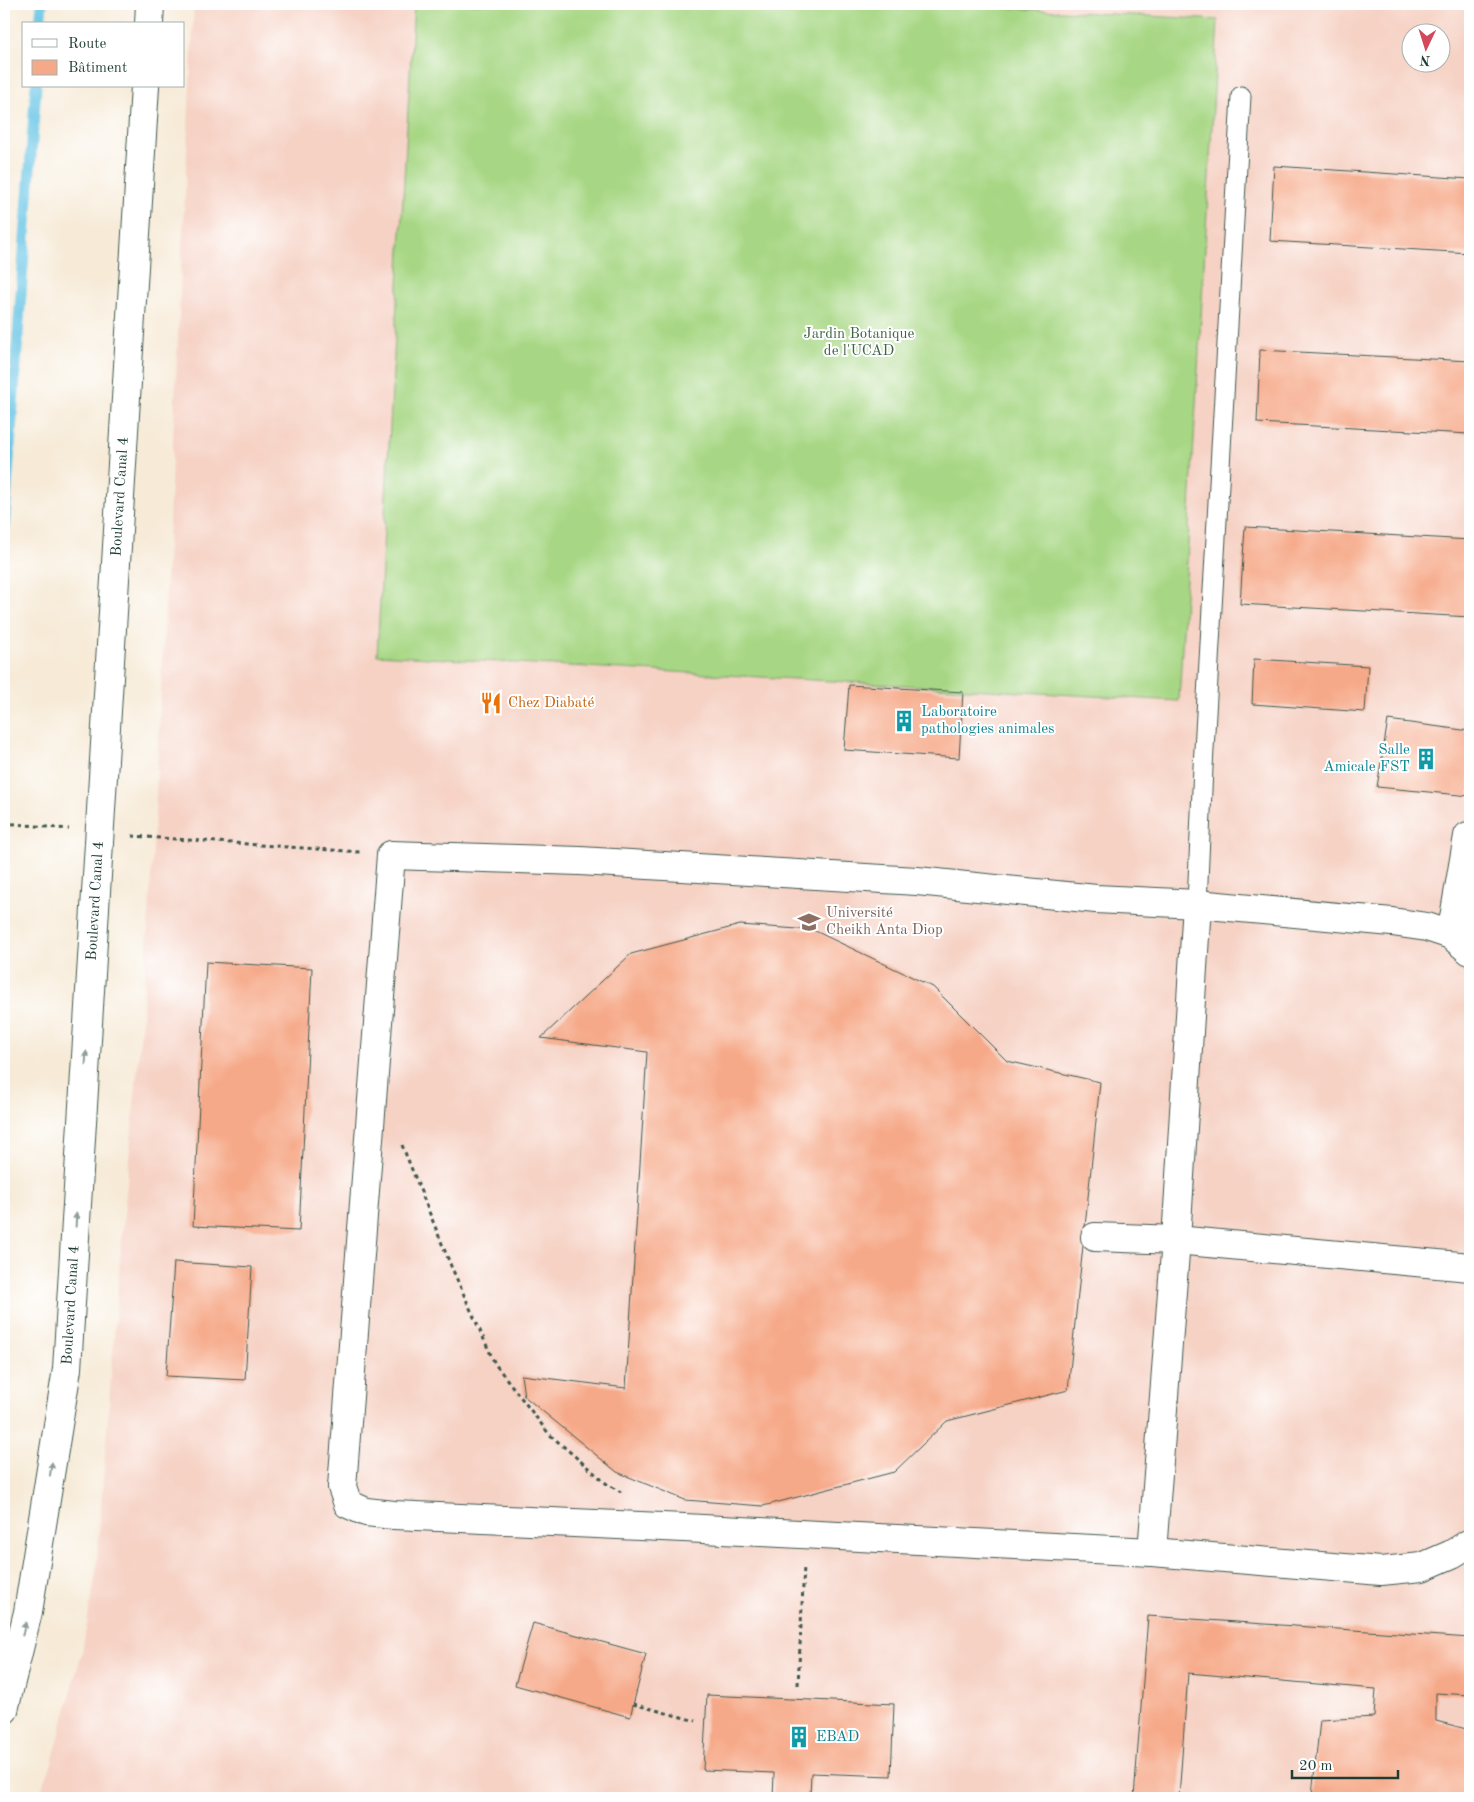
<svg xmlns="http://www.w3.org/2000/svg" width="1474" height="1802" viewBox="0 0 1474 1802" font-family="'Old Standard TT',serif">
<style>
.built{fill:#f6d2c4;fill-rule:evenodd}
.garden{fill:#a7d784;stroke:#638a5c}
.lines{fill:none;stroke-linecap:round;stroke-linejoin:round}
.stream{stroke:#67c5e5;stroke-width:11}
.building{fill:#f6a988}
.service-casing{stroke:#3f574d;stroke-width:21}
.pedestrian-casing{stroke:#3f574d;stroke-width:30}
.minor-casing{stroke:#3f574d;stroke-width:30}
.secondary-casing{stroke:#3f574d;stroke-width:30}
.path{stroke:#3f574d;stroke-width:3;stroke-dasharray:4 4;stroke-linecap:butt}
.service{stroke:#fff;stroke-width:19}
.pedestrian{stroke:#fff;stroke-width:28}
.minor{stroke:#fff;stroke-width:28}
.secondary{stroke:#fff;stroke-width:28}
.oneway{fill:#8f9e9a}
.labels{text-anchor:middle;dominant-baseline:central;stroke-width:4;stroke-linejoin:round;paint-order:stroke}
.park-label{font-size:15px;fill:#416448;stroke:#fff}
.street-label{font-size:15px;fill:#1f3d34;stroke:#fff}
.food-label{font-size:15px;fill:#c56008;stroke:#fff;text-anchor:start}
.culture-label{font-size:15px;fill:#0d838f;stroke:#fff;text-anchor:start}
.education-label{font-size:15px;fill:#785e54;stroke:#fff;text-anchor:start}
</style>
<rect width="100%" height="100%" fill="#fff"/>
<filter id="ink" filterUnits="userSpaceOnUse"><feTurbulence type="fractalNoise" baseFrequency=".02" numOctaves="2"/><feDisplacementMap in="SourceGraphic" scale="10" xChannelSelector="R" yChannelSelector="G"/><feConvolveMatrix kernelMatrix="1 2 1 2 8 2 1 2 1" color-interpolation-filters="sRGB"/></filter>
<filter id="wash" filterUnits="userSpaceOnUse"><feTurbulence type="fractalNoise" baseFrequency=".0096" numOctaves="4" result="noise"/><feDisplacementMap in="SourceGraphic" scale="20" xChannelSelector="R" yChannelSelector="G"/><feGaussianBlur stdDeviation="1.12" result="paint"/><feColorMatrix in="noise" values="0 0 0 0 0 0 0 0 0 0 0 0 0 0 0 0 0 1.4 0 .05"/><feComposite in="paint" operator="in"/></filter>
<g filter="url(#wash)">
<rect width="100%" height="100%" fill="#f7ebd8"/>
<!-- built -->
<path class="built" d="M194,4H1470V1798H38L51,1766L82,1652L96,1572L121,1247L143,1007L155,813ZM1412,32H1442V62H1412Z"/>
<!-- garden -->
<polygon class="garden" points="414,4 938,4 1218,20 1179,701 377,655"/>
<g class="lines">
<!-- stream -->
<g class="stream">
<polyline points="40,24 42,4"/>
<polyline points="4,529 36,86"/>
</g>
</g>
<g id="blocks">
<!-- building -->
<g class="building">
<polygon points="1274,166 1470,179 1470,253 1270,241"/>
<polygon points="1260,350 1470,361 1470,434 1257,423"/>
<polygon points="1245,527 1470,540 1470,617 1240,604"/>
<polygon points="1254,659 1368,666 1365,712 1252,704"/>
<polygon points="849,685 963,692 959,758 844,750"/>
<polygon points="1388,720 1470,731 1470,796 1377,787"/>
<polygon points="740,925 813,930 933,987 1007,1061 1100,1082 1068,1390 947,1421 894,1472 763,1506 685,1500 617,1472 524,1396 521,1375 626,1388 647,1052 541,1038 631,954"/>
<polygon points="206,962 312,968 299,1231 193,1226"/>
<polygon points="174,1262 252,1267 245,1380 166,1376"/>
<polygon points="1148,1616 1470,1638 1470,1695 1436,1693 1436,1721 1470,1730 1470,1798 1322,1798 1312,1795 1320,1720 1374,1717 1376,1689 1188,1673 1179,1798 1134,1798"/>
<polygon points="533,1623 646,1654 630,1717 515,1685"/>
<polygon points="707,1695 894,1704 891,1776 811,1773 810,1798 773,1798 774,1773 703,1770"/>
</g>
</g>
</g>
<g filter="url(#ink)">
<use href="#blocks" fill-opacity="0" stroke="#3f574d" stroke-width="1"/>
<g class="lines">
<!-- service casing -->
<g class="service-casing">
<polyline id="service" points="1197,904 1203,767 1241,96"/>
</g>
<!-- pedestrian casing -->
<g class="pedestrian-casing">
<g id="pedestrian">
<polyline points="1451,935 1468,836"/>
<polyline points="1095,1237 1176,1240 1470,1267"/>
</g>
</g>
<!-- minor casing -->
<g class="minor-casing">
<g id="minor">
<polyline points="1470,951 1451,935 1427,927 1392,922 1197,904 1096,899 917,881 580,861 391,855 342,1487 348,1504 366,1512 394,1515 684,1528 1152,1552 1381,1571 1422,1567 1452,1554 1470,1543"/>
<polyline points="1152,1552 1176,1240 1197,904"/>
</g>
</g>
<!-- secondary casing -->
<g class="secondary-casing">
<g id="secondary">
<polyline points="149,24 150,4"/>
<path id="s1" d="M4,1710L28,1612L67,1369L145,86"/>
</g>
</g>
<!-- path -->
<g class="path">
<polyline points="4,823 69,829"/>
<polyline points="132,836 360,852"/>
<polyline points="402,1145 451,1266 495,1364 549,1434 607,1484 621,1492"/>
<polyline points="798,1685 804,1566"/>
<polyline points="633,1704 696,1721"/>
</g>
<!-- service -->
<use href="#service" class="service"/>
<!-- pedestrian -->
<use href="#pedestrian" class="pedestrian"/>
<!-- minor -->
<use href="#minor" class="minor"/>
<!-- secondary -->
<use href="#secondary" class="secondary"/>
</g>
<!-- one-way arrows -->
<defs><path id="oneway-solid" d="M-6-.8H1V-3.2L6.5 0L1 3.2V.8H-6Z" transform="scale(1.25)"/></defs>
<g class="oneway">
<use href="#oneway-solid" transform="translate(86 1058) rotate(-87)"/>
<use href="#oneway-solid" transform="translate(76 1220) rotate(-87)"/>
<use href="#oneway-solid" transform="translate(51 1469) rotate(-81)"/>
<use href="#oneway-solid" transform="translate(24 1629) rotate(-76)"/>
</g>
</g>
<!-- icons -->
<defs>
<g id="restaurant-bare" transform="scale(1.725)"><path d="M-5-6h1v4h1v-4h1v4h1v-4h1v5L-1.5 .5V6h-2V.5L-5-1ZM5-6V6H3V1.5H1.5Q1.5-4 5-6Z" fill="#e8710a" stroke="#fff" stroke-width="2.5" paint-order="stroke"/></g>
<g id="building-bare" transform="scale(1.725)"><path d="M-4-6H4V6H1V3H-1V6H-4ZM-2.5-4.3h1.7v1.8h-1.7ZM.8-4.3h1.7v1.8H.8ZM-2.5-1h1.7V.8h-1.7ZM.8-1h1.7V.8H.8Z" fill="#0f9aa8" stroke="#fff" stroke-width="2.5" paint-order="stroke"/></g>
<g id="university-bare" transform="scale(1.725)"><path d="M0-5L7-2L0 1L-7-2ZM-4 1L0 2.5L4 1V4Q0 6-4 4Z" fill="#8d6e63" stroke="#fff" stroke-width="2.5" paint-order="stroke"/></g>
</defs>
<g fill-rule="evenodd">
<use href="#restaurant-bare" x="491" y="703"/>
<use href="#building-bare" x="904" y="721"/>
<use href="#building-bare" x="1426" y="759"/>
<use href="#university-bare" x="809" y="922"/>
<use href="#building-bare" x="799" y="1737"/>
</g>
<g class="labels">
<!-- park labels -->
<g class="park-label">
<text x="859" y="334">Jardin Botanique<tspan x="859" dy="17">de l'UCAD</tspan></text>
</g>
<!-- street labels -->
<g class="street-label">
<text stroke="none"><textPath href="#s1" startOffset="1221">Boulevard Canal 4</textPath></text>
<text stroke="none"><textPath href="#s1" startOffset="816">Boulevard Canal 4</textPath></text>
<text stroke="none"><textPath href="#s1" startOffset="411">Boulevard Canal 4</textPath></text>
</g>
<!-- food labels -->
<g class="food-label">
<text x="508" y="703">Chez Diabaté</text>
</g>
<!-- culture labels -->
<g class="culture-label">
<text x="921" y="712">Laboratoire<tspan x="921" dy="17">pathologies animales</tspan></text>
<text x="1410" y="750" text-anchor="end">Salle<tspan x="1410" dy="17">Amicale FST</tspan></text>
<text x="816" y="1737">EBAD</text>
</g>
<!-- education labels -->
<g class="education-label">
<text x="826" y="913">Université<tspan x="826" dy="17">Cheikh Anta Diop</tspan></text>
</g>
</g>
<!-- margin -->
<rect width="1474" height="1802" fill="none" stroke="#fff" stroke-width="20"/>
<!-- legend -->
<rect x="22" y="22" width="162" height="65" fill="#ffffff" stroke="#a5b1ae"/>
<rect x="32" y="39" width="25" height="8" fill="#ffffff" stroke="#a5b1ae"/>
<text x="68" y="48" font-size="15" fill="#1f3d34">Route</text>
<rect x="32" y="60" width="25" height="15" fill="#f6a988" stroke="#a5b1ae"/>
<text x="68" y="72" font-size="15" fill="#1f3d34">Bâtiment</text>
<!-- north arrow -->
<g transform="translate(1426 48) rotate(184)"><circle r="24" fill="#ffffff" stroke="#a5b1ae"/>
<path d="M0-4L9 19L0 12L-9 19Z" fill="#d1495b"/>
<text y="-8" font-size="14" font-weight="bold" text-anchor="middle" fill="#1f3d34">N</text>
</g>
<!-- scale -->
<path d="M1292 1770v8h106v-8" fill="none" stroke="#1f3d34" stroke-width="2.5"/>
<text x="1299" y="1770" font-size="15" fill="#1f3d34" stroke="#ffffff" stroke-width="4" paint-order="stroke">20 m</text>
</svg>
